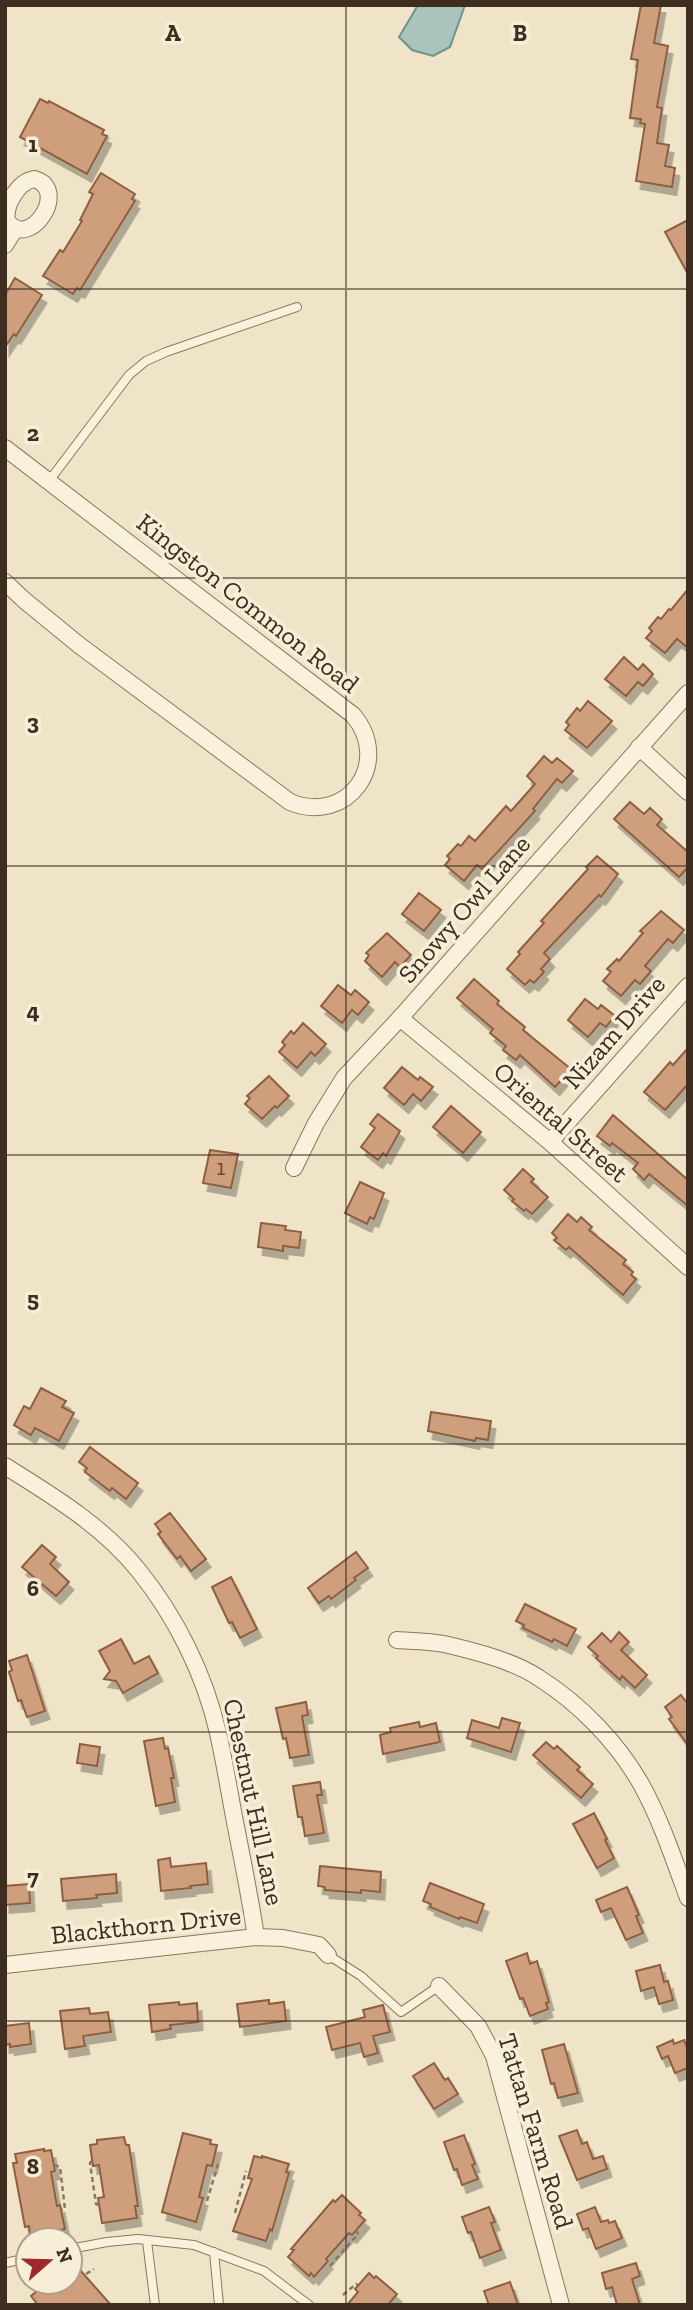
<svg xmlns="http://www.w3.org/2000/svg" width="693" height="2310" viewBox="0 0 693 2310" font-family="'Zilla Slab',serif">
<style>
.water{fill:#a9c4bc;stroke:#6f938a;stroke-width:2}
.building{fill:#cf9f7d;stroke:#8d5f41;stroke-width:2;filter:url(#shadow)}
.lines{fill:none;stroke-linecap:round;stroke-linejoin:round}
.lane-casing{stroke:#8d765c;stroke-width:10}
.street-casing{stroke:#8d765c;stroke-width:18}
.path{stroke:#8d765c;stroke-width:2.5;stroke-dasharray:5 3.5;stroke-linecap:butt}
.lane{stroke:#faf1dc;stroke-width:8}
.street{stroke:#faf1dc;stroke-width:16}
.grid{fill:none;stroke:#3d2e20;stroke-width:2;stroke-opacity:0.55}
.labels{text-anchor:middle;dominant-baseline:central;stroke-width:7;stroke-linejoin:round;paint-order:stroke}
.number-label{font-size:23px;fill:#624a37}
.street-label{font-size:26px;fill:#3d2e20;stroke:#f7eed8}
.grid-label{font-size:23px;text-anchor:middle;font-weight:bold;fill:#3d2e20;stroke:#f7eed8;stroke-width:7;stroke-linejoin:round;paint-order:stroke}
</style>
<defs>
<filter id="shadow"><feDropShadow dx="4.5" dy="8" stdDeviation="0" flood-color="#0004"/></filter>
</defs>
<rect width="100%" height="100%" fill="#f0e4c8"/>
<!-- water -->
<polygon class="water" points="418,5 465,5 450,47 433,56 412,50 399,37"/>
<!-- building -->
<g class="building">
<polygon points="641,5 661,5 654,43 668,46 657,107 662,108 657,143 669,145 665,166 675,168 672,187 636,181 645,124 640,123 641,119 630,118 638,60 631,59"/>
<polygon points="40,99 48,103 49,101 104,130 102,134 107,136 87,174 20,137"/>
<polygon points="101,173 135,194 132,199 135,201 80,290 77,288 73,294 43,276 60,250 63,252 82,221 80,220 93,194 89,192"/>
<polygon points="688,220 688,274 665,232"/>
<polygon points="15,278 42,295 16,336 14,334 5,347 5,295"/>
<polygon points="688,589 688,648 677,639 665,653 646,638 652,631 649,628 658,617 661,619 669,609 671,610"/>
<polygon points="624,657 638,670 643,664 653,674 643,686 638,682 626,696 605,679"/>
<polygon points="588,701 612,721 587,748 565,730 569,725 566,722 577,708 580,711"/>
<polygon points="544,756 552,763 557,758 573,771 562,783 557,779 533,809 535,811 482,869 477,865 464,881 445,865 450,859 447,856 458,844 461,846 469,836 475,841 506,806 511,811 535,784 527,776"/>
<polygon points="630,802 644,814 650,808 662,819 657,825 688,852 688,867 679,877 614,819"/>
<polygon points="597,856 618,874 601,897 599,895 544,953 550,959 541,969 544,972 534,983 530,980 525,985 507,969 520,954 518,952 544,923 541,921 588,869 586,867"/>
<polygon points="419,893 441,910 424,931 402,914"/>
<polygon points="661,911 684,930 673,943 668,939 645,966 651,971 640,984 635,980 621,996 603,981 611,972 607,969 617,959 619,961 643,933 640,931"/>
<polygon points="387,933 411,955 400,967 395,962 382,977 365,961 369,955 366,953"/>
<polygon points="474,979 499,1001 497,1004 525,1027 523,1030 571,1069 555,1087 520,1055 516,1060 503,1050 506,1046 490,1033 493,1029 457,998"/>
<polygon points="338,985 351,995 355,990 369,1002 358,1015 352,1010 342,1023 321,1006"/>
<polygon points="585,999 598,1009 601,1005 615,1016 606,1027 600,1023 588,1037 568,1020"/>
<polygon points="303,1023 326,1044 315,1056 311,1052 297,1068 279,1052 285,1045 282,1042 291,1031 294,1034"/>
<polygon points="688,1048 688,1084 665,1110 644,1092 670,1062 673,1065"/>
<polygon points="402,1067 418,1080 420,1077 433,1087 421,1101 413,1094 404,1105 384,1088"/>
<polygon points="269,1076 289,1096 277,1108 275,1106 262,1119 245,1104 250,1098 247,1096"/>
<polygon points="451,1106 481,1132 463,1153 433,1127"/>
<polygon points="378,1114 400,1131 386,1156 383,1153 378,1160 361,1147 375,1128 370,1124"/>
<polygon points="613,1115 688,1180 688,1206 649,1174 644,1180 633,1169 638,1163 612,1143 610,1146 597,1136"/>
<polygon points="210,1150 238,1154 231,1188 203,1183"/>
<polygon points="523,1169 534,1179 531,1182 548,1197 532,1214 526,1209 524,1211 512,1201 514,1199 504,1190"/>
<polygon points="360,1182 384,1193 374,1219 370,1217 367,1224 345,1213"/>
<polygon points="568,1214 577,1222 581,1217 592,1227 589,1230 626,1260 623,1264 633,1272 631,1275 636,1279 623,1295 569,1247 566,1250 554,1240 557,1238 552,1233"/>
<polygon points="261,1223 286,1226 285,1230 301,1232 299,1248 283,1246 283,1251 258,1247"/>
<polygon points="41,1388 66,1401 62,1407 74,1413 59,1441 35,1428 31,1435 14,1425 24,1406 30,1409"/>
<polygon points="431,1412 491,1421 488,1440 476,1438 475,1441 428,1431"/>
<polygon points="90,1447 138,1483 126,1499 112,1488 110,1491 85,1472 87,1468 79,1462"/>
<polygon points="170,1513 206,1559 191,1571 180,1556 177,1559 158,1534 161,1532 155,1524"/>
<polygon points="42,1545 56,1557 50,1564 69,1582 56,1596 22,1567"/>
<polygon points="356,1552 368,1568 354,1578 356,1580 331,1599 329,1596 319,1603 308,1588"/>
<polygon points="231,1577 257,1629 240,1638 232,1622 229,1623 212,1587"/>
<polygon points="525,1604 576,1629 567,1646 554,1639 552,1642 523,1628 524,1625 516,1621"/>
<polygon points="619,1632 629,1642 621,1650 647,1675 635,1688 622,1676 620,1680 596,1658 598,1656 588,1647 602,1633 611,1642"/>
<polygon points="121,1639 134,1664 149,1656 158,1673 123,1693 116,1681 104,1679 110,1671 99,1651"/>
<polygon points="27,1655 45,1711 27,1717 21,1700 18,1701 9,1672 12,1670 9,1661"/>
<polygon points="681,1695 688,1704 688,1745 669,1719 672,1717 665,1707"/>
<polygon points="306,1702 308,1715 302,1716 309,1755 290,1758 286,1738 283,1739 276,1708"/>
<polygon points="502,1718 520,1723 511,1752 467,1738 472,1720 499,1728"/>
<polygon points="419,1722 420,1727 436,1723 440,1742 383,1754 380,1735 391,1732 390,1728"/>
<polygon points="163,1738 165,1749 168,1748 174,1778 171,1778 175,1802 156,1806 144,1741"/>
<polygon points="546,1742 554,1749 557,1746 580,1767 577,1770 593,1784 581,1798 533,1755"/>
<polygon points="80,1744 100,1747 97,1766 77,1763"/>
<polygon points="320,1782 322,1795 317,1795 324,1833 305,1836 302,1817 298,1817 293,1786"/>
<polygon points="594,1813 607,1839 605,1840 614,1858 597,1868 573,1824"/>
<polygon points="170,1858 171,1867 206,1863 208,1884 190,1886 191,1888 161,1891 158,1860"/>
<polygon points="320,1866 381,1872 380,1892 361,1890 361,1893 325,1890 325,1887 318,1886"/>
<polygon points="116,1874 117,1893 96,1895 97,1898 63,1901 61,1879"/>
<polygon points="430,1883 484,1904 477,1923 460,1917 459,1919 430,1907 431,1904 423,1901"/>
<polygon points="29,1884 30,1903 5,1905 5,1886"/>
<polygon points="627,1887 639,1915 636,1916 643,1933 626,1940 611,1908 601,1912 596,1900"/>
<polygon points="527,1953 530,1964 537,1961 549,2002 546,2003 548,2009 530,2016 523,1998 520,1999 506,1961"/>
<polygon points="660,1965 664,1982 668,1981 673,2000 659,2004 654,1987 641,1991 636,1971"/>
<polygon points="269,2000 269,2004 284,2002 286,2021 240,2027 237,2004"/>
<polygon points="179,2002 179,2005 197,2003 198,2022 170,2025 171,2029 152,2032 149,2005"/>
<polygon points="383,2005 390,2032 373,2036 378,2053 364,2057 360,2043 332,2050 326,2027 365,2017 363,2010"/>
<polygon points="89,2008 90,2014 108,2012 111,2032 83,2036 85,2046 65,2049 60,2011"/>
<polygon points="29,2023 31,2044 10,2047 10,2044 5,2045 5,2026"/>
<polygon points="673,2040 674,2044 684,2040 688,2050 688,2068 675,2073 668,2056 662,2059 657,2047"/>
<polygon points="564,2044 578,2093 558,2098 554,2083 551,2084 542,2050"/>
<polygon points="434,2063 445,2080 448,2078 458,2094 434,2109 413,2076"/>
<polygon points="577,2130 582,2144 587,2142 593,2159 603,2156 607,2169 577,2180 559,2136"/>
<polygon points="183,2133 211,2140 210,2144 217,2145 212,2166 207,2165 199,2197 203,2198 196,2222 162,2212"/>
<polygon points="464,2135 475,2164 472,2165 478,2179 462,2185 457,2169 454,2170 444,2142"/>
<polygon points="124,2137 126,2145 129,2145 138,2206 135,2206 137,2218 102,2223 98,2198 104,2197 99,2165 93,2166 90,2145 97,2144 97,2140"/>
<polygon points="44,2149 44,2151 51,2150 55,2171 51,2172 57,2206 60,2205 65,2229 30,2235 29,2226 25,2227 13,2163 17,2163 15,2154"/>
<polygon points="254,2156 262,2158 262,2156 289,2164 286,2172 289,2173 272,2231 270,2229 266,2241 233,2231 252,2179 248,2178"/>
<polygon points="342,2195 361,2213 359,2215 365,2220 352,2235 349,2233 326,2259 328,2261 314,2277 311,2273 309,2276 288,2257 294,2250 291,2249 333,2200 335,2202"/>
<polygon points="489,2207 495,2222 491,2223 501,2250 480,2258 471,2232 468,2233 462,2217"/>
<polygon points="595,2207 601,2222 608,2220 609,2223 615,2221 622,2238 596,2249 588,2228 583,2230 577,2214"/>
<polygon points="636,2263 640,2276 632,2279 640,2305 617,2305 612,2287 606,2289 602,2273"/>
<polygon points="80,2270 111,2305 38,2305 31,2296 48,2282 70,2282 70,2278"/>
<polygon points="369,2273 374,2278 376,2276 397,2294 388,2305 347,2305 358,2292 355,2289"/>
<polygon points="510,2282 518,2305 489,2305 484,2291"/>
</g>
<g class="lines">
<!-- lane casing -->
<g class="lane-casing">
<g id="lane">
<polyline points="49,481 129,375 146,361 166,352 297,307"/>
<polyline points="328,1955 361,1976 401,2012 439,1986"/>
<polyline points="147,2241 155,2305"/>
<polyline points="70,2249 107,2242 138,2239 194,2245 264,2271 309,2305"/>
<polyline points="214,2252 219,2305"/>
<polyline points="5,2263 28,2258"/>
</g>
</g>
<!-- street casing -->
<g class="street-casing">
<g id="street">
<path d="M34,179C71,189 29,252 7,221C4,205 18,182 34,179Z"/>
<polyline points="5,245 15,229"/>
<path d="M5,448L353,715C393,762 348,826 290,802L79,645L24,600L5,582"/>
<polyline points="639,747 688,792"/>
<polyline points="400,1018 550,1142 688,1267"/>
<polyline points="550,1142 688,986"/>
<polyline points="294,1168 316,1123 344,1078 400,1018 688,693"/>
<path d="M5,1466C53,1496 103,1526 139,1571C176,1617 205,1675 218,1733C224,1760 229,1789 234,1817C242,1857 250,1897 256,1937"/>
<path d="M397,1640C412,1641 429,1641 444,1644C474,1651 514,1661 539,1678C580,1704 617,1742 641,1784C661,1820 674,1860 688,1898"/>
<polyline points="5,1965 256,1937 283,1938 319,1945 328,1955"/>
<polyline points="439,1986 478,2026 494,2056 561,2305"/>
</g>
</g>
<!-- path -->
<g class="path">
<polyline points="92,2161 90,2163 96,2204 99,2205"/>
<polyline points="54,2165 60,2167 65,2209 61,2210"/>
<polyline points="207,2201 218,2164"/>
<polyline points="235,2213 246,2171"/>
<polyline points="330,2266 358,2234 356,2230"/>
<polyline points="86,2274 94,2269"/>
<polyline points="343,2295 356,2284 358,2285"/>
</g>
<!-- lane -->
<use href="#lane" class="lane"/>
<!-- street -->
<use href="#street" class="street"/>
</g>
<!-- grid -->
<path class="grid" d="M346,5V2305M5,289H688M5,578H688M5,866H688M5,1155H688M5,1444H688M5,1732H688M5,2021H688"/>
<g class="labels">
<!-- number labels -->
<g class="number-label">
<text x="221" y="1167">1</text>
</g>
<!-- street labels -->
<g class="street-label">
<text transform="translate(248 603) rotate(38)">Kingston Common Road</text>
<text transform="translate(464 909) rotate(-49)">Snowy Owl Lane</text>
<text transform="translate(614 1032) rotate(-49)">Nizam Drive</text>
<text transform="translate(561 1122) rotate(41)">Oriental Street</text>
<text transform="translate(254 1802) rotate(78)">Chestnut Hill Lane</text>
<text transform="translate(146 1925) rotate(-6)">Blackthorn Drive</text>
<text transform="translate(536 2131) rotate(73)">Tattan Farm Road</text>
</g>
</g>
<g class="grid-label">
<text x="173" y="41">A</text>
<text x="520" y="41">B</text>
<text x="33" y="152">1</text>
<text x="33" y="441">2</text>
<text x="33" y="730">3</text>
<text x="33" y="1019">4</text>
<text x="33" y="1307">5</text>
<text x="33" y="1596">6</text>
<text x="33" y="1885">7</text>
<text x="33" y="2174">8</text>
</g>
<!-- border -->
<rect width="693" height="2310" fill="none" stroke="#3d2e20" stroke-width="14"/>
<!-- north arrow -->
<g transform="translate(49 2261) rotate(70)"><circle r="33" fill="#f7eed8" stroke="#ada18e" stroke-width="2"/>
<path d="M0-5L12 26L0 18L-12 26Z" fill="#9e2a2b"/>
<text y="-10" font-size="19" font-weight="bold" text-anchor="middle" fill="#3d2e20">N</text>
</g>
</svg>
